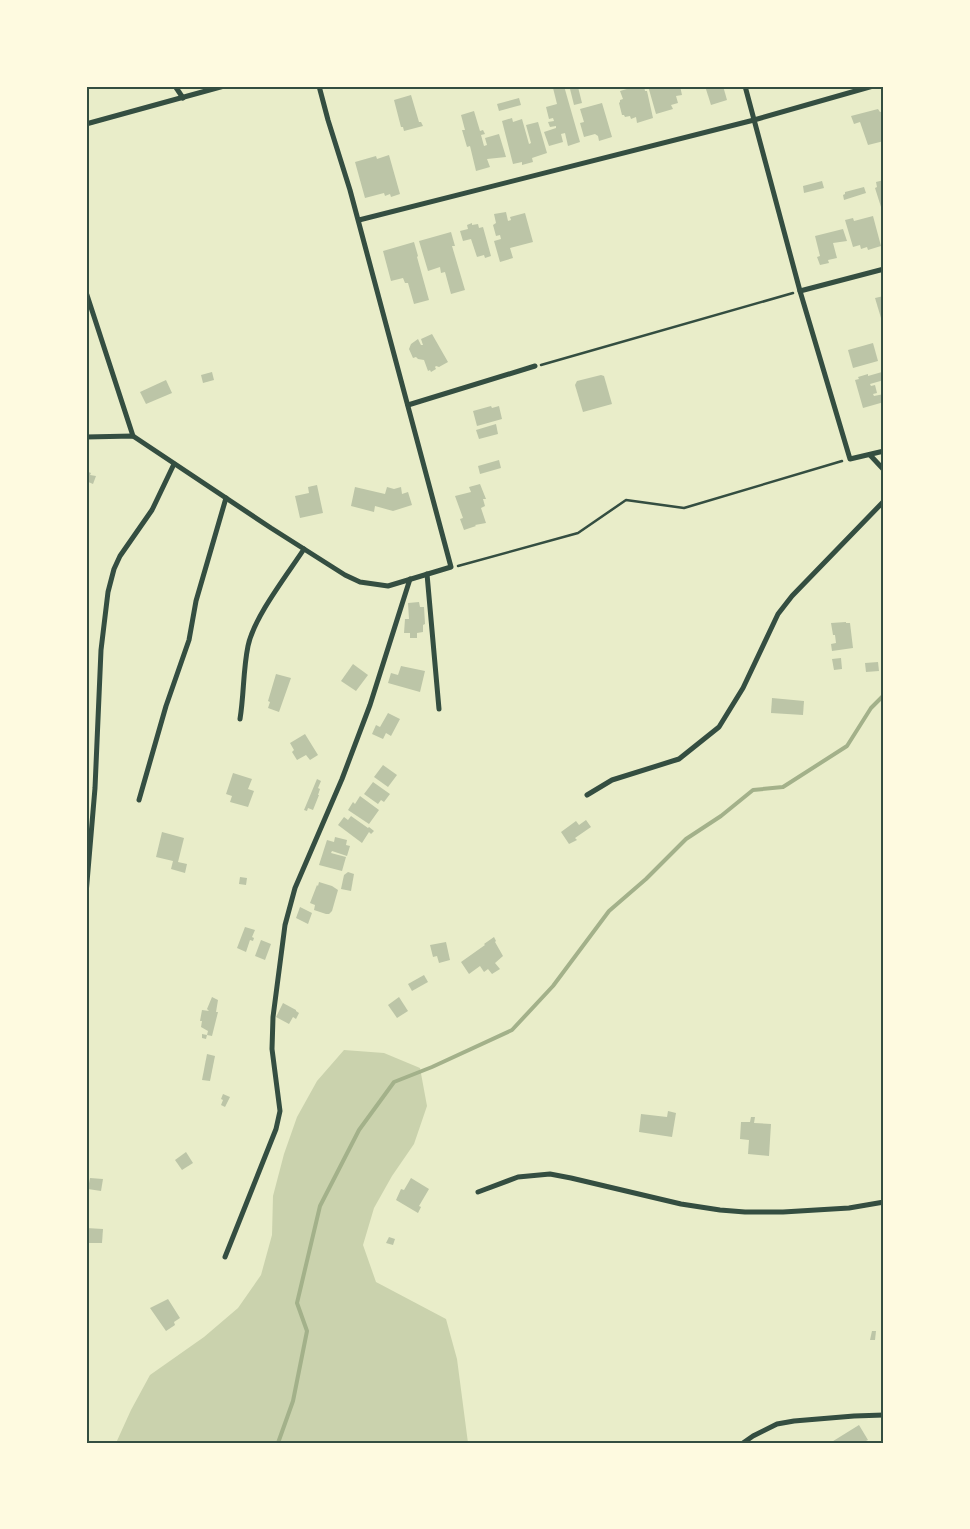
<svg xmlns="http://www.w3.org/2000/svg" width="970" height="1529" viewBox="0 0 970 1529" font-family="'Zilla Slab',serif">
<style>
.green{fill:#cad2ad}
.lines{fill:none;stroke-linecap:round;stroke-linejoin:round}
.stream{stroke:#a3b18a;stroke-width:4}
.building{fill:#bcc5a7}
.path{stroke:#344e41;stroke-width:2.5}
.minor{stroke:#344e41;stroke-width:5}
.neatline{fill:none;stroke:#344e41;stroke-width:2}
</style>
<rect width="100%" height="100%" fill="#e9edc9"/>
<!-- green -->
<polygon class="green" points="344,1050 384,1053 420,1068 427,1106 414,1144 392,1176 374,1208 363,1245 376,1282 446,1319 457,1359 468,1443 116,1443 131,1410 150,1375 204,1337 238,1308 261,1275 272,1235 273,1196 284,1154 297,1117 317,1081"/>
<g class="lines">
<!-- stream -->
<polyline class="stream" points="278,1443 293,1401 307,1331 297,1303 320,1206 359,1130 394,1082 432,1067 512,1030 553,986 609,911 646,879 686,839 721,816 753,790 783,787 847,746 871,708 884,695"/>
</g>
<!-- building -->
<g class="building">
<polygon points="561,86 564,86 580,142 568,146 565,133 561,134 563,142 549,146 544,132 556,128 556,126 550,127 548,122 554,121 553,118 549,119 546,107 557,104 553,88"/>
<polygon points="637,86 644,86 645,91 647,91 653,118 637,123 636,117 631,119 630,116 625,117 624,115 622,115 619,103 620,102 620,100 623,99 620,91"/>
<polygon points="648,86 680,86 682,95 676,96 678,103 671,105 673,109 656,114"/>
<polygon points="705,86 723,86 727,100 711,105"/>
<polygon points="578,87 582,103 574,105 570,89"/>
<polygon points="411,95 419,122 421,122 423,126 404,131 403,127 401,127 394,100"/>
<polygon points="519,98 521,105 499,111 497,104"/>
<polygon points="602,103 612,137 599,141 598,136 595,134 584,137 580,123 584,122 580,109"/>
<polygon points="878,109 880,112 884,111 884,141 868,145 860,122 854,124 851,116"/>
<polygon points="474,111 480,131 483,130 485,134 481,135 484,146 487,145 485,138 499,134 506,157 487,159 490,167 476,171 470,146 467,147 462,130 465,130 461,115"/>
<polygon points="512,118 513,122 522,119 529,144 531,143 526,125 538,122 547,153 532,158 533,162 522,165 522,162 513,164 502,121"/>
<polygon points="389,155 400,194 391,197 390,194 385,196 384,193 365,198 355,162 376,156 377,159"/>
<polygon points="884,180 884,206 881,207 875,188 877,187 876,182"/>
<polygon points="822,181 824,188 804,193 803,186"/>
<polygon points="864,187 866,193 844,200 843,195 845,194 845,192"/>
<polygon points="506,212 508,221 511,220 510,217 525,213 533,242 510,248 513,258 500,262 494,241 501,239 500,235 496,236 493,225 496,223 494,214"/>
<polygon points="873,216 881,246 868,250 867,247 861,249 860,245 853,247 845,220 853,218 854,221"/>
<polygon points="472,223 472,225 478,224 479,228 483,227 491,256 485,258 484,255 477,257 471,239 463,241 460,231 468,229 467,225"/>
<polygon points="843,229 847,241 833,243 837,258 828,260 829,263 820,265 817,257 820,256 815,236"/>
<polygon points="451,232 455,246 452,246 465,290 451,294 445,272 441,273 440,267 428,271 419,241"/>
<polygon points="414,242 418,256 417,257 429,300 414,304 408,283 405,283 403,278 391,281 383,251"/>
<polygon points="884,296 884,318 881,318 875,298"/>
<polygon points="432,334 448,362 439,367 436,366 435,367 436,369 431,372 430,370 428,371 424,360 418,359 416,357 413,358 409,349 411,344 418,339 421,345 423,345 421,339"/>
<polygon points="873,343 878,361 853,368 848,350"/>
<polygon points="212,372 214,380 203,383 201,375"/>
<polygon points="882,372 884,380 870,384 871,386 875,385 877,393 873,394 874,396 884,394 884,402 863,408 855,380 859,379 858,377 868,374 868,376"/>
<polygon points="601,375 604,376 612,404 583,412 575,385 577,381"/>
<polygon points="166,380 172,393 146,404 140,392"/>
<polygon points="491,406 492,408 499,406 502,419 477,426 473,411"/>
<polygon points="496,424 498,434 479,439 476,430"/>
<polygon points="499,460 501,468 480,474 478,466"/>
<polygon points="86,471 91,473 90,475 96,476 93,484 86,481"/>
<polygon points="480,484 486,499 483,499 485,506 481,508 486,523 475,525 476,526 464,530 460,519 463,518 455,496 471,492 469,487"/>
<polygon points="317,485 323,513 300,518 295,496 309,493 308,487"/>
<polygon points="355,487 385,494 387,487 394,489 401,487 402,494 408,492 412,505 393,511 375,506 374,512 351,506"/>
<polygon points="419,602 420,607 424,607 425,624 423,625 423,632 417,633 417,638 410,638 410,633 404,633 405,619 409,619 408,603"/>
<polygon points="846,622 846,623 850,623 853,648 832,651 831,644 836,643 835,635 833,635 831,623"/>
<polygon points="841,658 842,669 834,670 832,659"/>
<polygon points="878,662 879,671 866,672 865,663"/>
<polygon points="353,664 368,675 356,691 341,681"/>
<polygon points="401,666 425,671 420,692 388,683 391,673 398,675"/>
<polygon points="276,674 291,678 279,712 268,708 270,702 268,701"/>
<polygon points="772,698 804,701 803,715 771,713"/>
<polygon points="388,713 400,719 391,736 386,733 383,739 372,734 376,725 380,727"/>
<polygon points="305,734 318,755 310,760 306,755 297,760 292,752 294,750 290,743"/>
<polygon points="383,765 397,775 388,787 374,777"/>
<polygon points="233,773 252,779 248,789 254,791 248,807 230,802 232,796 226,794"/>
<polygon points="317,779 321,781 318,788 320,789 318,795 319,795 313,810 308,808 307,811 304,810"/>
<polygon points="373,782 390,794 384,802 381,800 378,804 364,794"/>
<polygon points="360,796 379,810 369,824 348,810 353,802 355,804"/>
<polygon points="351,816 368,828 369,827 374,831 371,834 369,832 362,843 338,825 344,817 348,820"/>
<polygon points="586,820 591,827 575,838 577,840 569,844 561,832 576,821 579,825"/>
<polygon points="162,832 184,838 178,862 187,864 185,873 171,869 173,861 156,857"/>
<polygon points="335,837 347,840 346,845 350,846 347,856 332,851 331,853 346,857 342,871 319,865 327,840 334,842"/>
<polygon points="348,872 354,874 351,891 341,889 344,875"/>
<polygon points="240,877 247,878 246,885 239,884"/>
<polygon points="319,882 332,886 338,890 332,911 329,914 326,914 314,910 315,905 310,903 317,885 318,886"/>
<polygon points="300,907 312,913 308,924 296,918"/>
<polygon points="245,927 255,930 252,937 254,938 253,941 250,940 246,952 237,948"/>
<polygon points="494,937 496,941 495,942 503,956 495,963 500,969 492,974 488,969 484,972 480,966 469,974 461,962 485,945 484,944"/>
<polygon points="261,940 271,944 265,960 255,956"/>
<polygon points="446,942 450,960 439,963 437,956 433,957 430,945"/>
<polygon points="424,975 428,982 412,991 408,984"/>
<polygon points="212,997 218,1000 216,1012 218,1012 212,1036 207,1035 206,1039 202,1038 202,1034 207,1035 208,1031 201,1027 202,1021 200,1021 202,1010 209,1011 207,1009"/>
<polygon points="399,997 408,1011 397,1018 388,1005"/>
<polygon points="283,1003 296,1010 296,1011 299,1013 296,1019 293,1017 289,1024 276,1017"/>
<polygon points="207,1054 215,1056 210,1081 202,1080"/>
<polygon points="223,1094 230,1097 225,1107 221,1105 223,1100 221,1099"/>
<polygon points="668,1111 676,1113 672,1137 639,1132 641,1114 667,1117"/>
<polygon points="751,1117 755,1117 754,1123 771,1124 769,1156 748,1154 749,1140 740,1139 741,1122 750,1122"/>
<polygon points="186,1152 193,1163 182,1170 175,1160"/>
<polygon points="90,1178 103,1179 101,1191 88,1189"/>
<polygon points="411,1178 429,1189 419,1206 421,1207 418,1213 396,1200 401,1189 404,1190"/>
<polygon points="86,1228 103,1229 102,1243 86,1243"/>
<polygon points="389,1237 395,1239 393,1245 386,1243"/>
<polygon points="168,1299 180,1318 174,1322 175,1325 166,1331 150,1308"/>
<polygon points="872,1331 876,1331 875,1340 870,1340"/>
<polygon points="859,1425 868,1440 866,1441 867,1443 830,1443"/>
</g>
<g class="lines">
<!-- path -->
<g class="path">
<polyline points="541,365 793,293"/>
<polyline points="458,566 578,533 626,500 684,508 842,461"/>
</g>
<!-- minor -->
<g class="minor">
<polyline points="175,86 183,98"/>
<polyline points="745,86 800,291 850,459 884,451"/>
<polyline points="86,124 224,86"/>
<polyline points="359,220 754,120 873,86"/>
<polyline points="800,291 884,269"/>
<polyline points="86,292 133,436"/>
<polyline points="408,405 535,366"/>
<polyline points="86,437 133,436 271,528 345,575 360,582 388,586 451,567 350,190 328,120 319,86"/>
<polyline points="870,455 884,470"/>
<polyline points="427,574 439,709"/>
<path d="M240,719C244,695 243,670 248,646C254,617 287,575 304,549"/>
<polyline points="587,795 612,780 679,759 719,727 743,688 778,614 792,596 884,501"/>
<polyline points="139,800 166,706 189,640 196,601 226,498"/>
<polyline points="86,894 95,788 101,650 108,592 114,569 120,556 152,510 174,464"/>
<polyline points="478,1192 518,1177 550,1174 571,1178 681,1204 720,1210 745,1212 783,1212 849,1208 884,1202"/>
<polyline points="225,1257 276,1129 280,1111 272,1049 273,1017 285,925 295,888 342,779 370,705 410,579"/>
<polyline points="743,1443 753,1436 777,1424 794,1421 854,1416 884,1415"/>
</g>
</g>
<!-- border -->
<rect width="970" height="1529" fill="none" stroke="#fefae0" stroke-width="175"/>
<rect x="88" y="88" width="794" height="1354" class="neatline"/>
</svg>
